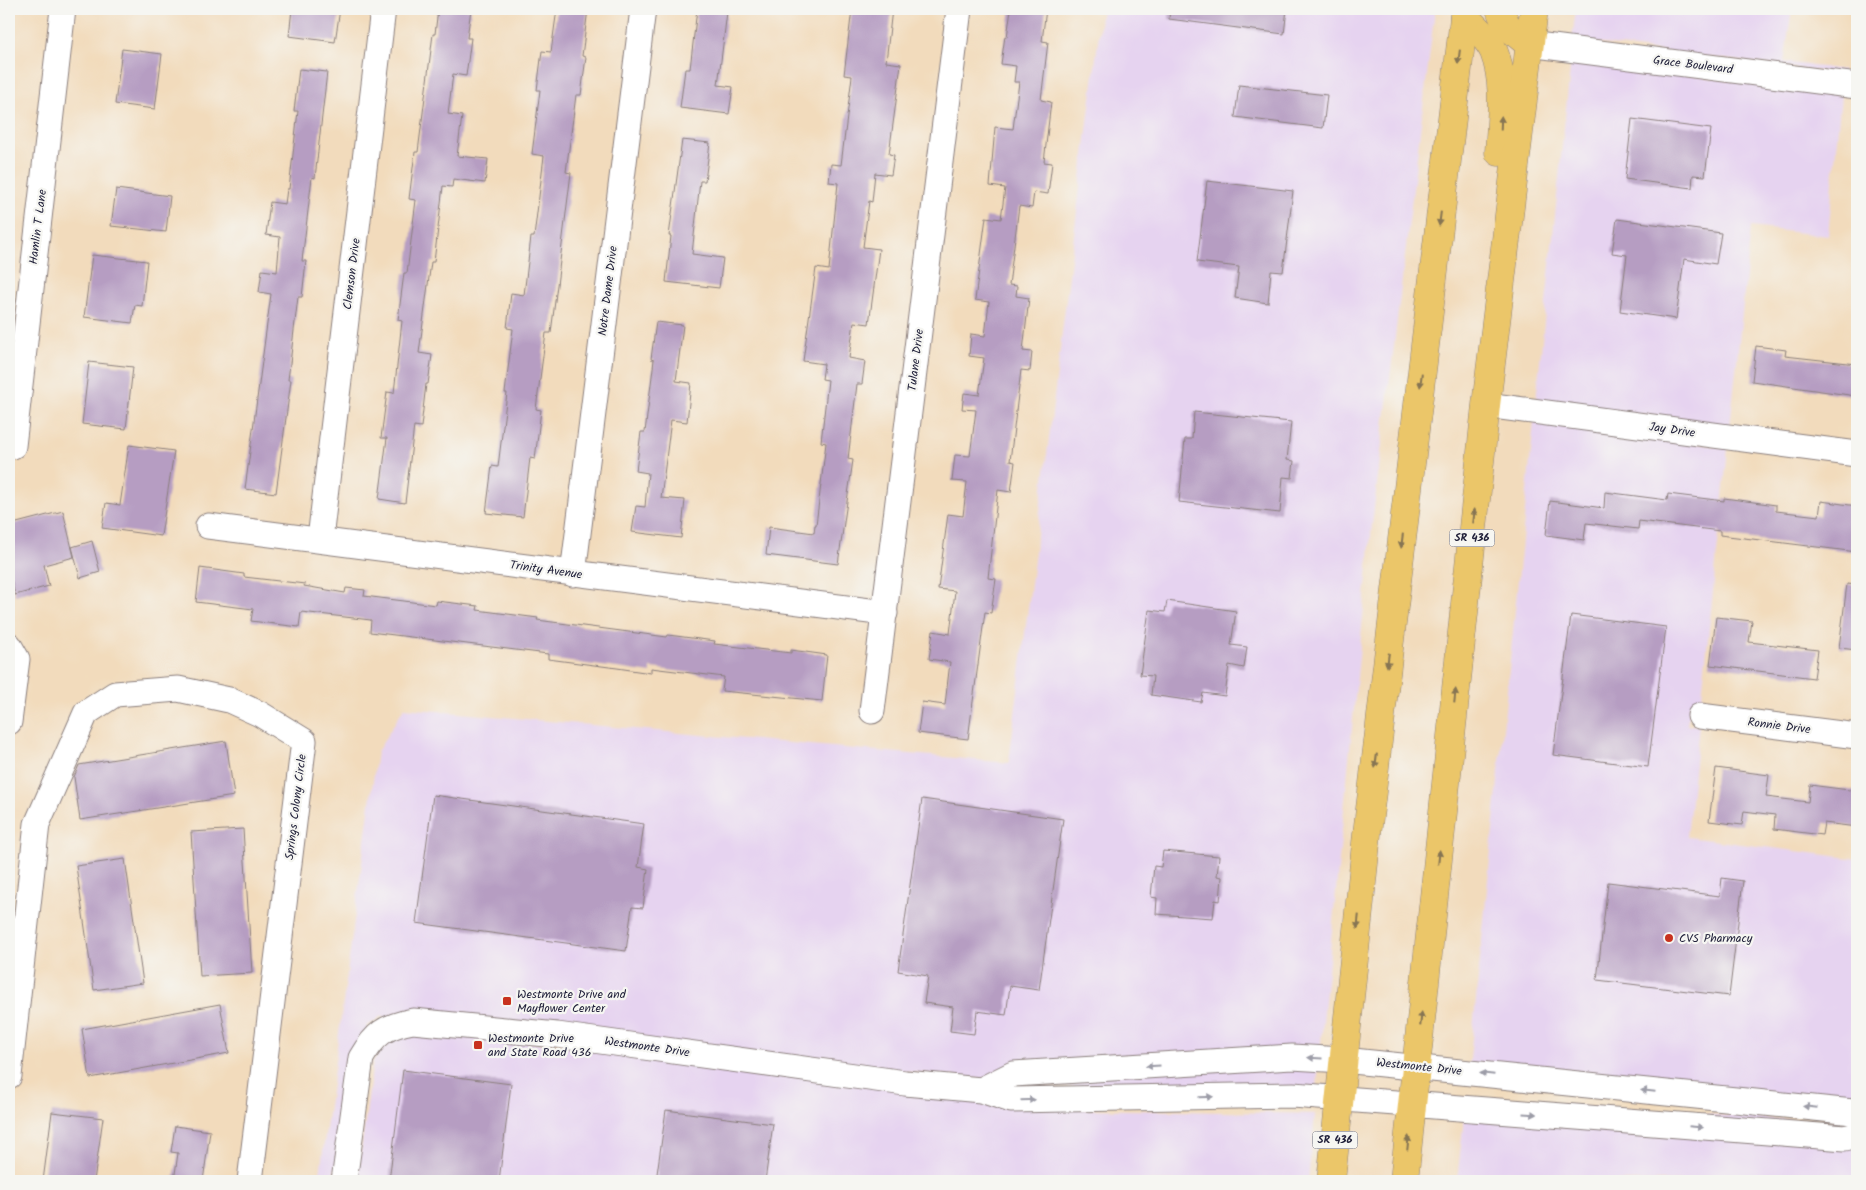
<svg xmlns="http://www.w3.org/2000/svg" width="1866" height="1190" viewBox="0 0 1866 1190" font-family="Kalam,sans-serif">
<style>
.built{fill:#e6d3f0}
.building{fill:#b69dc2}
.lines{fill:none;stroke-linecap:round;stroke-linejoin:round}
.minor-casing{stroke:#8a7e7c;stroke-width:27}
.major-casing{stroke:#8a7e7c;stroke-width:29}
.minor{stroke:#fff;stroke-width:25}
.major{stroke:#ebc669;stroke-width:28}
.oneway{fill:#867452}
.oneway2{fill:#9c9ca7}
.poi-dot{fill:#c8321e;stroke:#f6f6f2;stroke-width:2}
.labels{text-anchor:middle;dominant-baseline:central;stroke-width:4.5;stroke-linejoin:round;paint-order:stroke}
.shield{fill:#f6f6f2;stroke:#626272;stroke-width:1}
.shield-label{font-size:11px;font-weight:bold;fill:#22223b}
.street-label{font-size:12px;fill:#22223b;stroke:#f6f6f2}
.poi-label{font-size:12px;fill:#22223b;stroke:#f6f6f2;text-anchor:start}
</style>
<rect width="100%" height="100%" fill="#f6f6f2"/>
<filter id="ink" filterUnits="userSpaceOnUse"><feTurbulence type="fractalNoise" baseFrequency=".02" numOctaves="2"/><feDisplacementMap in="SourceGraphic" scale="10" xChannelSelector="R" yChannelSelector="G"/><feConvolveMatrix kernelMatrix="1 2 1 2 8 2 1 2 1" color-interpolation-filters="sRGB"/></filter>
<filter id="wash" filterUnits="userSpaceOnUse"><feTurbulence type="fractalNoise" baseFrequency=".0096" numOctaves="4" result="noise"/><feDisplacementMap in="SourceGraphic" scale="20" xChannelSelector="R" yChannelSelector="G"/><feGaussianBlur stdDeviation="1.12" result="paint"/><feColorMatrix in="noise" values="0 0 0 0 0 0 0 0 0 0 0 0 0 0 0 0 0 1.4 0 .05"/><feComposite in="paint" operator="in"/></filter>
<g filter="url(#wash)">
<rect width="100%" height="100%" fill="#f2dbbc"/>
<!-- built -->
<g class="built">
<polygon points="1102,9 1435,9 1372,525 1316,1093 1083,1088 1028,1084 383,1018 381,1016 374,1022 366,1026 368,1029 332,1181 319,1181 377,752 404,708 1009,763"/>
<polygon points="1576,9 1792,9 1784,62 1843,70 1843,74 1572,40"/>
<polygon points="1571,60 1841,95 1828,236 1751,227 1730,427 1536,401"/>
<polygon points="1534,422 1728,448 1701,705 1690,704 1687,724 1699,726 1687,837 1857,859 1857,1103 1468,1079"/>
<polygon points="414,1032 556,1045 1082,1109 1315,1114 1308,1181 357,1181 373,1062 390,1039"/>
<polygon points="1466,1099 1857,1124 1857,1181 1457,1181"/>
</g>
<g id="blocks">
<!-- building -->
<g class="building">
<polygon points="292,9 340,9 335,42 289,36"/>
<polygon points="438,9 471,9 467,38 471,38 466,76 453,74 448,114 462,116 457,156 488,159 485,183 453,179 452,187 443,186 434,262 431,262 419,353 432,355 428,384 426,384 421,427 414,426 405,503 379,499 387,438 381,438 387,392 394,393 402,321 398,320 404,273 407,273 416,200 409,199 415,152 418,152 433,34 435,34"/>
<polygon points="557,9 588,9 582,56 586,57 581,95 576,95 566,172 571,173 551,333 546,333 536,409 541,410 535,459 530,458 523,517 486,513 492,466 498,467 507,393 505,393 513,329 507,328 511,293 524,295 531,237 534,237 544,156 532,154 540,90 537,90 542,51 551,52"/>
<polygon points="697,9 727,12 718,85 733,87 729,114 680,108 685,69 690,69"/>
<polygon points="852,9 892,9 886,62 901,64 889,154 894,155 891,175 875,173 872,202 869,201 863,247 879,249 869,324 854,322 849,358 865,361 862,384 857,384 848,459 853,460 838,564 766,555 769,527 814,533 815,525 816,525 826,443 821,442 828,380 822,379 824,364 803,361 816,268 829,270 838,183 829,182 831,164 841,165 852,76 844,75"/>
<polygon points="1011,9 1046,9 1042,41 1048,42 1041,100 1051,102 1044,162 1052,163 1048,194 1034,192 1032,208 1019,206 1009,285 1017,286 1016,296 1029,298 1023,351 1032,352 1030,371 1021,370 1010,461 1015,462 1011,492 998,490 988,578 996,579 991,613 985,612 968,739 918,733 922,702 945,705 950,662 929,659 933,631 950,634 955,591 938,589 948,514 963,516 967,482 952,481 955,455 970,456 976,410 962,409 964,393 979,395 984,358 969,356 971,334 985,336 989,302 975,300 986,217 1001,219 1005,188 990,186 995,127 1013,129 1019,82 1014,82 1016,66 1001,64 1005,36 1007,37"/>
<polygon points="1170,9 1287,9 1284,34 1169,19"/>
<polygon points="122,49 162,54 155,109 115,104"/>
<polygon points="299,69 327,72 315,178 312,177 302,261 306,261 302,297 298,297 288,380 291,380 276,493 245,489 271,294 259,292 262,270 277,272 280,237 266,235 270,202 285,204 287,189 289,189 298,111 294,111"/>
<polygon points="1239,85 1327,95 1323,128 1235,117"/>
<polygon points="1632,119 1711,129 1705,176 1693,175 1692,188 1625,179"/>
<polygon points="682,140 710,143 705,181 700,181 692,254 723,258 719,288 666,282 671,236 669,236"/>
<polygon points="1207,181 1293,191 1283,272 1271,271 1268,303 1235,298 1239,267 1197,262"/>
<polygon points="116,189 170,196 166,232 111,226"/>
<polygon points="1617,219 1721,233 1716,264 1684,259 1676,319 1620,311 1627,255 1612,253"/>
<polygon points="92,255 147,261 142,306 135,305 132,323 84,317"/>
<polygon points="656,322 683,325 676,381 691,383 687,422 671,420 661,498 685,500 681,538 632,532 636,506 645,507 648,473 636,471 641,432 645,432 654,360 651,359"/>
<polygon points="1756,346 1786,350 1785,356 1857,364 1856,396 1752,381"/>
<polygon points="89,362 133,367 126,429 82,424"/>
<polygon points="1194,412 1291,422 1287,460 1294,461 1292,478 1283,477 1280,513 1179,502 1185,439 1192,439"/>
<polygon points="129,445 174,451 161,536 102,528 106,503 120,505"/>
<polygon points="1605,492 1667,500 1668,494 1724,501 1724,498 1776,505 1776,511 1819,516 1821,501 1857,506 1857,552 1720,535 1720,531 1639,521 1638,529 1586,523 1584,540 1546,535 1550,501 1604,508"/>
<polygon points="63,511 74,557 44,565 49,586 15,595 9,571 9,525"/>
<polygon points="92,541 100,572 80,578 72,547"/>
<polygon points="200,568 244,574 244,577 305,584 304,586 345,593 346,588 365,590 364,596 436,605 437,601 478,606 477,610 538,618 537,620 667,637 668,635 715,641 714,644 791,653 791,650 827,655 822,701 722,691 724,677 651,668 651,673 617,668 548,659 548,654 370,632 371,620 301,612 299,627 251,621 253,609 196,602"/>
<polygon points="1847,584 1857,585 1857,650 1839,648"/>
<polygon points="1167,601 1236,611 1231,645 1247,647 1244,668 1229,665 1225,696 1203,693 1201,702 1151,695 1153,676 1140,675 1149,610 1165,612"/>
<polygon points="1571,615 1666,627 1648,767 1553,755"/>
<polygon points="1716,617 1752,621 1749,642 1818,650 1814,678 1710,665"/>
<polygon points="226,741 234,796 80,820 74,777 79,765"/>
<polygon points="1716,768 1769,775 1766,797 1808,802 1810,785 1857,791 1857,827 1824,823 1822,835 1774,829 1775,815 1744,811 1742,825 1709,821"/>
<polygon points="433,795 644,824 638,867 648,869 643,908 632,907 626,951 416,923"/>
<polygon points="922,799 1063,819 1039,990 1010,986 1006,1015 977,1011 974,1034 950,1031 953,1007 924,1003 928,976 898,971"/>
<polygon points="243,829 252,973 200,976 191,832"/>
<polygon points="1163,851 1219,856 1217,876 1222,877 1220,901 1215,900 1213,918 1156,914 1157,898 1151,897 1154,866 1161,867"/>
<polygon points="125,859 143,983 94,990 76,866"/>
<polygon points="1722,878 1743,881 1729,996 1597,980 1608,882 1720,896"/>
<polygon points="220,1004 229,1053 90,1078 82,1029"/>
<polygon points="403,1070 511,1084 499,1181 389,1181"/>
<polygon points="666,1110 773,1124 765,1181 656,1181"/>
<polygon points="52,1112 103,1118 94,1181 43,1181"/>
<polygon points="175,1126 210,1131 203,1181 174,1181 178,1153 171,1152"/>
</g>
</g>
</g>
<g filter="url(#ink)">
<use href="#blocks" fill-opacity="0" stroke="#8a7e7c" stroke-width="1"/>
<g class="lines">
<!-- minor casing -->
<g class="minor-casing">
<g id="minor">
<polyline points="1529,44 1857,86"/>
<polyline points="1486,405 1857,454"/>
<polyline points="13,446 63,9"/>
<polyline points="208,526 885,613"/>
<polyline points="320,539 383,9"/>
<polyline points="573,574 643,9"/>
<polyline points="9,645 17,659 9,722"/>
<polyline points="872,711 959,9"/>
<polyline points="1700,716 1857,736"/>
<polyline points="9,1076 37,824 86,713 115,694 178,689 229,700 260,714 304,741 250,1181"/>
<polyline points="981,1090 1013,1074 1292,1057 1343,1060 1853,1112 1857,1115"/>
<path d="M344,1181L361,1058C375,1034 385,1026 413,1021L557,1035L905,1083L981,1090L1011,1100L1293,1095L1845,1138L1857,1135"/>
</g>
</g>
<!-- major casing -->
<g class="major-casing">
<g id="major">
<polyline points="1500,9 1506,25 1529,44"/>
<path d="M1464,16C1475,27 1488,38 1494,52C1506,82 1501,120 1499,152"/>
<polyline points="1331,1181 1367,834 1465,9"/>
<polyline points="1404,1181 1486,405 1534,9"/>
</g>
</g>
<!-- minor -->
<use href="#minor" class="minor"/>
<!-- major -->
<use href="#major" class="major"/>
</g>
<!-- one-way arrows -->
<defs><path id="oneway-solid" d="M-6-.8H1V-3.2L6.5 0L1 3.2V.8H-6Z" transform="scale(1.25)"/></defs>
<g class="oneway">
<use href="#oneway-solid" transform="translate(1459 57) rotate(97)"/>
<use href="#oneway-solid" transform="translate(1501 123) rotate(-88)"/>
<use href="#oneway-solid" transform="translate(1440 219) rotate(97)"/>
<use href="#oneway-solid" transform="translate(1421 380) rotate(97)"/>
<use href="#oneway-solid" transform="translate(1474 516) rotate(-84)"/>
<use href="#oneway-solid" transform="translate(1402 541) rotate(97)"/>
<use href="#oneway-solid" transform="translate(1388 660) rotate(97)"/>
<use href="#oneway-solid" transform="translate(1455 696) rotate(-84)"/>
<use href="#oneway-solid" transform="translate(1376 761) rotate(97)"/>
<use href="#oneway-solid" transform="translate(1439 857) rotate(-84)"/>
<use href="#oneway-solid" transform="translate(1358 922) rotate(96)"/>
<use href="#oneway-solid" transform="translate(1421 1019) rotate(-84)"/>
<use href="#oneway-solid" transform="translate(1408 1143) rotate(-84)"/>
</g>
<g class="oneway2">
<use href="#oneway-solid" transform="translate(1315 1058) rotate(-177)"/>
<use href="#oneway-solid" transform="translate(1153 1066) rotate(176)"/>
<use href="#oneway-solid" transform="translate(1487 1074) rotate(-174)"/>
<use href="#oneway-solid" transform="translate(1648 1091) rotate(-174)"/>
<use href="#oneway-solid" transform="translate(1206 1097) rotate(-1)"/>
<use href="#oneway-solid" transform="translate(1028 1100) rotate(-2)"/>
<use href="#oneway-solid" transform="translate(1810 1107) rotate(-174)"/>
<use href="#oneway-solid" transform="translate(1530 1114) rotate(4)"/>
<use href="#oneway-solid" transform="translate(1696 1127) rotate(5)"/>
</g>
</g>
<!-- markers -->
<g class="poi-dot">
<circle cx="1669" cy="938" r="5"/>
<rect x="502" y="996" width="10" height="10" rx="2.5"/>
<rect x="473" y="1040" width="10" height="10" rx="2.5"/>
</g>
<g class="labels">
<!-- shield labels -->
<g class="shield">
<rect x="1449.5" y="529.5" width="45" height="17" rx="4"/>
<rect x="1312.5" y="1131.5" width="45" height="17" rx="4"/>
</g>
<g class="shield-label">
<text x="1472" y="538">SR 436</text>
<text x="1335" y="1140">SR 436</text>
</g>
<!-- street labels -->
<g class="street-label">
<text transform="translate(1693 65) rotate(7)">Grace Boulevard</text>
<text transform="translate(38 227) rotate(-83)">Hamlin T Lane</text>
<text transform="translate(352 274) rotate(-83)">Clemson Drive</text>
<text transform="translate(608 291) rotate(-83)">Notre Dame Drive</text>
<text transform="translate(916 360) rotate(-83)">Tulane Drive</text>
<text transform="translate(1672 430) rotate(8)">Jay Drive</text>
<text transform="translate(546 570) rotate(8)">Trinity Avenue</text>
<text transform="translate(1779 726) rotate(7)">Ronnie Drive</text>
<text transform="translate(296 807) rotate(-83)">Springs Colony Circle</text>
<text transform="translate(647 1047) rotate(8)">Westmonte Drive</text>
<text transform="translate(1419 1067) rotate(6)">Westmonte Drive</text>
</g>
<!-- poi labels -->
<g class="poi-label">
<text x="1679" y="938">CVS Pharmacy</text>
<text x="517" y="994">Westmonte Drive and<tspan x="517" dy="14">Mayflower Center</tspan></text>
<text x="488" y="1038">Westmonte Drive<tspan x="488" dy="14">and State Road 436</tspan></text>
</g>
</g>
<!-- margin -->
<rect width="1866" height="1190" fill="none" stroke="#f6f6f2" stroke-width="30"/>
</svg>
